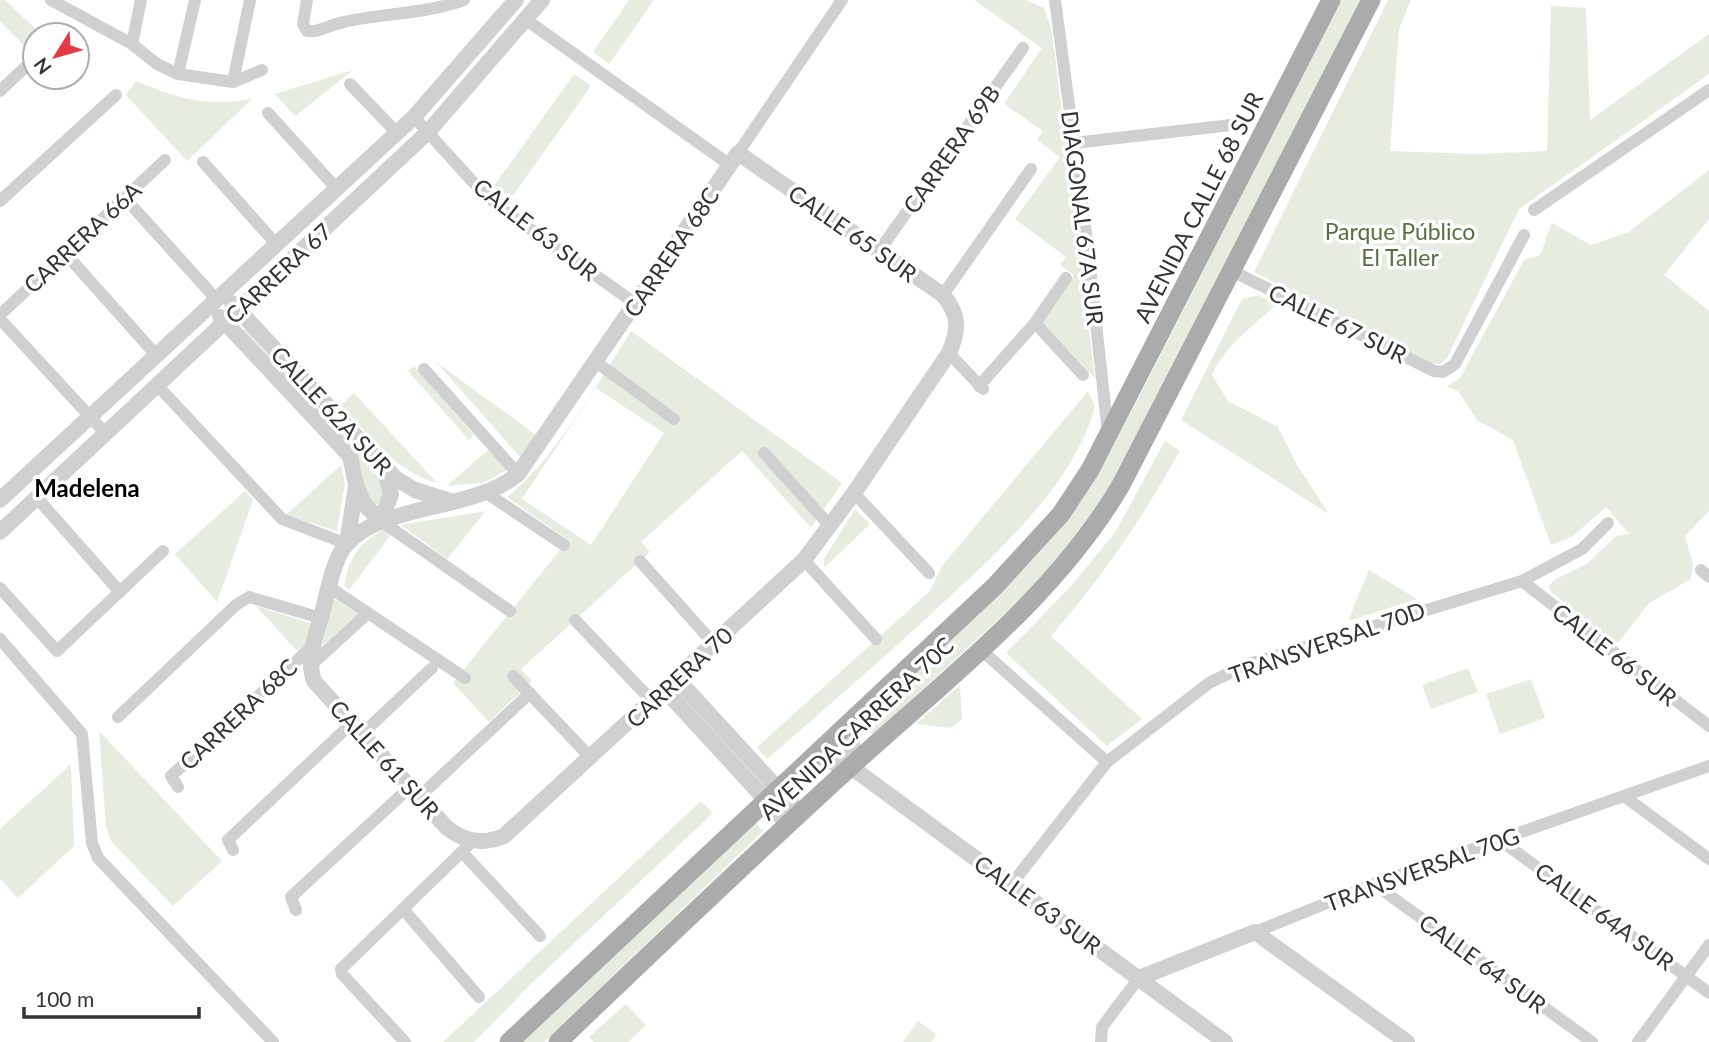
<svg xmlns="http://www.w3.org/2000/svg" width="1709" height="1042" viewBox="0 0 1709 1042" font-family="Lato,sans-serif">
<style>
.green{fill:#e6ecdf;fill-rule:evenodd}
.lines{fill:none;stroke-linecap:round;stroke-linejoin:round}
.minor{stroke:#d0d0d0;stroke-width:12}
.tertiary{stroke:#d0d0d0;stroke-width:16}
.primary{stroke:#ababab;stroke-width:19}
.labels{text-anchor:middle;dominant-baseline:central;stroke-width:7;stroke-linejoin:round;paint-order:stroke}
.street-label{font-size:23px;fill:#333;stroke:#fff}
.park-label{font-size:23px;fill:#56703f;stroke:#fff}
.neighbourhood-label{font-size:24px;font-weight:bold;fill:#000;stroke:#fff}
</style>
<rect width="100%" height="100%" fill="#fff"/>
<!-- green -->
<g class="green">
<polygon points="0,0 5,0 42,35 35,35 35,44 28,50 0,21"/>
<polygon points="629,0 654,0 609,64 593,52"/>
<polygon points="974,0 1026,0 1044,8 1052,32 1095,378 1040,320 1074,275 1060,265 1066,257 1015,219 1060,157 1037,140 1043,131 1004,104 1042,48"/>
<path d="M1341,0H1361L1152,411L1087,526L1027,593L873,735L866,726C880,714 888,700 901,686C951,631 1012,587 1060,529C1091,492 1114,444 1137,401Z"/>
<polygon points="1388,0 1411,0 1399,29 1390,151 1477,154 1547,151 1551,6 1586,8 1590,120 1709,34 1709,74 1519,209 1447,358 1441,364 1432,364 1254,272"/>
<polygon points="353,70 295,116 275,94"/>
<polygon points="574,74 591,86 511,198 494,186"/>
<path d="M136,81C179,99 206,107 252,99L187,161L126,95Z"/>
<polygon points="1709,170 1709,219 1664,275 1709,311 1709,511 1685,536 1693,564 1691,579 1649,603 1617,644 1551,592 1549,586 1554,580 1587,564 1616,536 1629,534 1606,507 1573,536 1551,545 1513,440 1477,420 1459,392 1447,386 1460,378 1524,260 1540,255 1552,223 1591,245 1629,232"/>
<path d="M1259,295L1277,304C1254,325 1225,346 1212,375L1228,401L1278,427L1297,465L1329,514L1181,420L1242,299Z"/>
<polygon points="246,328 378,469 385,496 378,505 368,501 361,473 242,331"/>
<path d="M631,331L842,483L811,528L742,451L641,542L650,552L521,669L532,681L489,722L453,683L568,540L507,497C551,464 601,379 631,331ZM596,388L664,433L591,545L522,499Z"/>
<polygon points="436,362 536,435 520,457"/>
<polygon points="414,366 474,435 469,440 408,371"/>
<path d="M1088,391L1095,406C1075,483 1000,550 943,603C886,656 827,707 767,759L757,747L930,591L942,566Z"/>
<path d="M354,393L437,483C395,471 369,435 341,405Z"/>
<path d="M1165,441L1180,451C1142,518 1102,578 1051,636L1142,719L1107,746L1006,653L1073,584L1116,531Z"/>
<polygon points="489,449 507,470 483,483 447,486"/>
<polygon points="341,465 345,483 337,531 286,515"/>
<polygon points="245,491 253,500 217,602 175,554"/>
<polygon points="855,509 870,524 824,568 824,559"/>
<polygon points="486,511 447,559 401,525"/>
<path d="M383,530L391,535L349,590L344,586C349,558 358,544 383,530Z"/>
<polygon points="1369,570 1417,599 1348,621"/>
<polygon points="333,598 358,614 322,646"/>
<polygon points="256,606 313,624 308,642 298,652"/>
<polygon points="1468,668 1478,692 1431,709 1422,685"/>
<polygon points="1531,679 1545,718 1500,734 1486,694"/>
<polygon points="960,685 962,719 951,728 916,724"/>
<polygon points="99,731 222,861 173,906 111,841 106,827"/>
<polygon points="71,764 74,846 18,898 0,879 0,829"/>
<polygon points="701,801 713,813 532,983 474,1042 443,1042"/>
<polygon points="754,822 763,831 544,1042 519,1042"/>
<polygon points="626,1004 646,1025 628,1042 594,1042 589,1037"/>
<polygon points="918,1021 936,1034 931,1042 903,1042"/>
</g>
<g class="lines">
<!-- minor -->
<g class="minor">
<polyline points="51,0 132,44 157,64 178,74 233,82 262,70"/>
<path d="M307,0L303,24L307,31C319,33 331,24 344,22C384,13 425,14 464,0"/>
<polyline points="1055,0 1087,241 1108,433"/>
<polyline points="525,19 730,165"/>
<polyline points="132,44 141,0"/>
<polyline points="178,74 195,0"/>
<polyline points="233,82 250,0"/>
<polyline points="350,84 397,133"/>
<polyline points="0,91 35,58"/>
<polyline points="268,113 337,189"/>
<polyline points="414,117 472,181 502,209 636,304"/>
<polyline points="1074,143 1240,124"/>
<polyline points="738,153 842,0"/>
<polyline points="203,162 277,245"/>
<polyline points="0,201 116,95"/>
<polyline points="132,206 217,300"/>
<polyline points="1534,210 1709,90"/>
<polyline points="879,251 1023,48"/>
<polyline points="65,253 157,356"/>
<polyline points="1232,271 1434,371 1443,372 1455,364 1524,235"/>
<polyline points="943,295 1031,169"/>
<polyline points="0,315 165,160"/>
<polyline points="0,319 106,434"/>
<polyline points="1035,323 1083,375"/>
<polyline points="949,353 983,389"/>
<polyline points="596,362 674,419"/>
<polyline points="424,369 518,474"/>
<polyline points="158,386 282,519 347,544"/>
<polyline points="979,386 1035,323 1066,278"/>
<polyline points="764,453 830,526"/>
<polyline points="854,493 929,573"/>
<polyline points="488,494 564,545"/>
<polyline points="37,498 120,592"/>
<polyline points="381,521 510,611"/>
<polyline points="804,560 876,639"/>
<polyline points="640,561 714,644"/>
<polyline points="1701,570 1709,577"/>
<polyline points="1522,581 1709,726"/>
<polyline points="329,587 465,678"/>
<polyline points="0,588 57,651 163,551"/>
<polyline points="575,620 652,701"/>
<polyline points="0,639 82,734 92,843 98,858 273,1042"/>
<polyline points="979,648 1107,762"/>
<polyline points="310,666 368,613"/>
<polyline points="513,676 591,758"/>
<polyline points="118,717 236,605 249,597 321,618"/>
<polyline points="362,734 432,668"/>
<polyline points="178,787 171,776 314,645"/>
<polyline points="1624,796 1709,859"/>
<polyline points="419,797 530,693"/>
<polyline points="1500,840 1709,993"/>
<polyline points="233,850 228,840 352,723"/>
<polyline points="462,852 540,936"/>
<polyline points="1374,884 1592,1042"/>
<polyline points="1011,885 1107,762 1209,683 1246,665 1522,581 1582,549 1608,523"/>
<polyline points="403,909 479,997"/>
<polyline points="296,910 291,897 410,787"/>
<polyline points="1255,932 1374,884 1709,766"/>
<polyline points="405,1042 342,974 341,969 473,841"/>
<polyline points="1101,1042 1102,1027 1139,978"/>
<polyline points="1638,1042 1709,945"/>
</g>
<!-- tertiary -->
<g class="tertiary">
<path d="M738,153L943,295C960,315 959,330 949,353L854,493L804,560L504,836C483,845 465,842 447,828L314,681C306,660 316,635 322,614C327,594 331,570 341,552C372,502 470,514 518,474Z"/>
<polyline points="232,303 395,478 415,490 453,502"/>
<polyline points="220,317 350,456 356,485 347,544"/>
<polyline points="357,487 364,504 381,521"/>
<polyline points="0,500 414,117 516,0"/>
<polyline points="381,521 391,494 385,471"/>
<polyline points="0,532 428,132 542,0"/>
<polyline points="677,679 800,813"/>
<polyline points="665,690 788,824"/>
<polyline points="807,761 826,761 851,767 1225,1042"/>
<polyline points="851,767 853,719"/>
<polyline points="1139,978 1255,932 1407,1042"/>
</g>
<!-- primary -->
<g class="primary">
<polyline points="509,1042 995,586 1061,514 1090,470 1331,0"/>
<path d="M558,1042C657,947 757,852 859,759C952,675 1057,594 1121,485L1371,0"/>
</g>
</g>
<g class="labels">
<!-- street labels -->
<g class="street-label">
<text transform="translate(951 149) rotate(-55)">CARRERA 69B</text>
<text transform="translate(1198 207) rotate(-63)">AVENIDA CALLE 68 SUR</text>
<text transform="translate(1083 218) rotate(83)">DIAGONAL 67A SUR</text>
<text transform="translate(536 229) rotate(38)">CALLE 63 SUR</text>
<text transform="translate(853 233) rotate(35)">CALLE 65 SUR</text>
<text transform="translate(82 237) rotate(-43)">CARRERA 66A</text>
<text transform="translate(671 252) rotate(-56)">CARRERA 68C</text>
<text transform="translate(278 273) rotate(-43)">CARRERA 67</text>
<text transform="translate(1338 323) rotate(26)">CALLE 67 SUR</text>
<text transform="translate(332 410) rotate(47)">CALLE 62A SUR</text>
<text transform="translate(1327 642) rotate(-19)">TRANSVERSAL 70D</text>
<text transform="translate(1615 654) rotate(38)">CALLE 66 SUR</text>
<text transform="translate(679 677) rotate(-43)">CARRERA 70</text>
<text transform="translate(238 714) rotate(-43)">CARRERA 68C</text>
<text transform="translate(856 728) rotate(-43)">AVENIDA CARRERA 70C</text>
<text transform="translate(385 759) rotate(48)">CALLE 61 SUR</text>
<text transform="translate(1422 869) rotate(-20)">TRANSVERSAL 70G</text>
<text transform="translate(1038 904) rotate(36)">CALLE 63 SUR</text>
<text transform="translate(1605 916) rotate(36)">CALLE 64A SUR</text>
<text transform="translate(1483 963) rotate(36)">CALLE 64 SUR</text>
</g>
<!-- park labels -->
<g class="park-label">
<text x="1400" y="231">Parque Público<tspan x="1400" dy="26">El Taller</tspan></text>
</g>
<!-- neighbourhood labels -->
<g class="neighbourhood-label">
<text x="87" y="487">Madelena</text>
</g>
</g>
<!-- north arrow -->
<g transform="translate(56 56) rotate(233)"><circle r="33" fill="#ffffff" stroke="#adadad" stroke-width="2"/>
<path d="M0-5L12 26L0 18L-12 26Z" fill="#e63946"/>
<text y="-10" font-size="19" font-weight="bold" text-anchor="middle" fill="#333333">N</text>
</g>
<!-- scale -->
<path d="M24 1007v10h175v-10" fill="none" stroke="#333333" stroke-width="3.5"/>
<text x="35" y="1007" font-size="21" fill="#333333" stroke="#ffffff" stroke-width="5" paint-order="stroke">100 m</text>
</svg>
